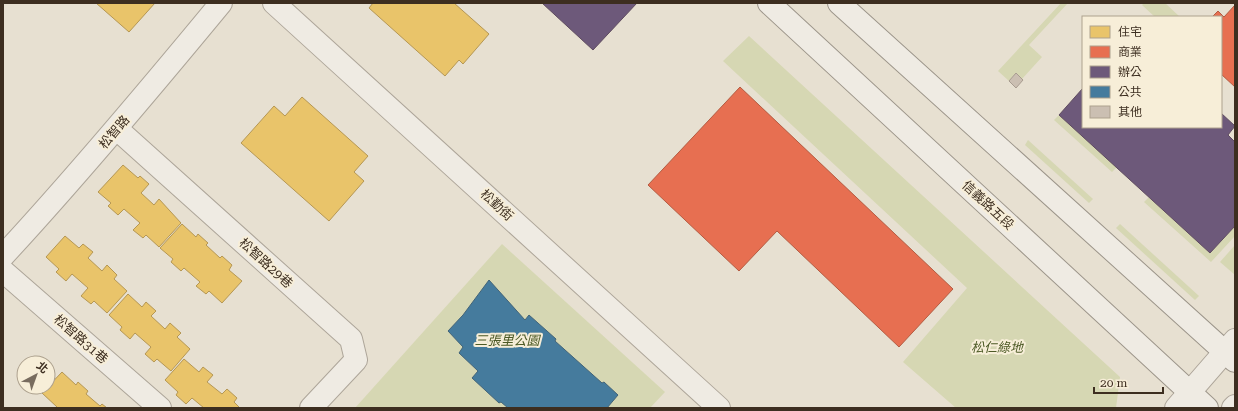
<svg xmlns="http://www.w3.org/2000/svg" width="1238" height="411" viewBox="0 0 1238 411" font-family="'Roboto Serif','Noto Sans TC',serif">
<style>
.green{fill:#d6d7b3}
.homes{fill:#e9c46a;stroke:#b59754}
.shops{fill:#e76f51;stroke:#b45c42}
.offices{fill:#6d597a;stroke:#5f4c5f}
.public{fill:#457b9d;stroke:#436478}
.building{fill:#cbbfb2;stroke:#a89c90}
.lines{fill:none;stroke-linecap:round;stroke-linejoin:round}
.minor-casing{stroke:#ada599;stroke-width:24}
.tertiary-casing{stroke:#ada599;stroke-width:24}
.secondary-casing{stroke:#9c958a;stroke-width:24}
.minor{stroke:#efebe3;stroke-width:22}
.tertiary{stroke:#efebe3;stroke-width:22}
.secondary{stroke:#efebe3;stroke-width:22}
.labels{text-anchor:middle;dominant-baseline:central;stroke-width:4;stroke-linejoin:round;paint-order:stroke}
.street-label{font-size:13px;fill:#3d2e20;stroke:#f7eed8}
.park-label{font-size:13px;font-style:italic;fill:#4d5a26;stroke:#f7eed8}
</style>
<rect width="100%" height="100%" fill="#e7e0d1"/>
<!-- green -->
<g class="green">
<polygon points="1061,3 1068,3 1029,45 1042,57 1022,79 1016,73 1009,81 998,71"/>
<polygon points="1144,3 1165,3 1180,17 1155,17 1142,5"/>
<polygon points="749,36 1120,377 1116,408 956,408 903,362 967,288 723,61"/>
<polygon points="1059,115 1117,167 1112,172 1054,120"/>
<polygon points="1028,140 1093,199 1089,203 1025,145"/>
<polygon points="1149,197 1210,253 1235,226 1235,236 1211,262 1144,202"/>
<polygon points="1120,224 1199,296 1195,300 1116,228"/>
<polygon points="502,244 665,392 650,408 355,408"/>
<polygon points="1235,245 1235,275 1220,262"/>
</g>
<!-- homes -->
<g class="homes">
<polygon points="96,3 155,3 129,32"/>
<polygon points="373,3 454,3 489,34 463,64 459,60 445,76 369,8"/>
<polygon points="302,97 368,156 354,172 364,181 329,221 241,143 274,106 285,116"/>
<polygon points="123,165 138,178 140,176 149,184 141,193 154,205 159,199 181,223 159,247 146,235 143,238 133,230 140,223 124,209 118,215 108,206 111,203 98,192"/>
<polygon points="182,224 196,237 198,234 208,243 206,245 220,258 222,256 232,265 229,270 242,281 222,303 209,291 206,294 196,286 200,282 184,268 181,271 171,262 173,259 160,248"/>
<polygon points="65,236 79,248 83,244 93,252 88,258 102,271 107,265 117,275 114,279 127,291 107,313 94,301 91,304 81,296 88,288 72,274 66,281 56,272 59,269 46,257"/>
<polygon points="128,294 142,307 146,302 156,311 151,316 165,329 170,323 181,333 177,337 190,349 171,371 157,359 154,362 145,354 151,347 135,333 130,339 120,330 122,327 109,315"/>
<polygon points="184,359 199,372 203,367 213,375 207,382 222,394 227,389 237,398 234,402 240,408 204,408 192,398 186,404 176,395 178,392 165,380"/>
<polygon points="62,372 76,385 78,382 88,391 86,394 100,406 102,404 107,408 56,408 57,407 42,393"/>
</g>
<!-- shops -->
<g class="shops">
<polygon points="1235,5 1235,87 1221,74 1221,17 1212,17 1218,11 1224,17"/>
<polygon points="740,87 953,289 899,347 777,231 739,271 648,185"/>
</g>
<!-- offices -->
<g class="offices">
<polygon points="542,3 637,3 593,50"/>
<polygon points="1083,88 1083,127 1221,127 1221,113 1235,126 1228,135 1235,142 1235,226 1210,253 1059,115"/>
</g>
<!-- public -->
<polygon class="public" points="489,280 525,320 529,315 556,339 555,341 602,383 604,382 618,395 607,408 508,408 501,402 499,403 472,378 478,371 459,353 463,347 448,331 463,315"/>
<!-- building -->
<polygon class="building" points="1016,73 1023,80 1016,88 1009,81"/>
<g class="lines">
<!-- minor casing -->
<g class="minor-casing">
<g id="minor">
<polyline points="274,3 719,408"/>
<polyline points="117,129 351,339 356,360 311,408"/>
<polyline points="3,271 160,408"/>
</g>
</g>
<!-- tertiary casing -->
<g class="tertiary-casing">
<g id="tertiary">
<path d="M3,256C79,174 150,89 221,3"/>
<polyline points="1176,408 1235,340"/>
<polyline points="1233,408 1235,406"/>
</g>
</g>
<!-- secondary casing -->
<g class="secondary-casing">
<g id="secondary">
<polyline points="769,3 1207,408"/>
<polyline points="839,3 1235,361"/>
</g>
</g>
<!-- minor -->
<use href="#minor" class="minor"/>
<!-- tertiary -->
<use href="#tertiary" class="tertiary"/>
<!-- secondary -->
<use href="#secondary" class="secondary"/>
</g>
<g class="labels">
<!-- street labels -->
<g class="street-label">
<text transform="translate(114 132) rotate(-50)">松智路</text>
<text transform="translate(497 205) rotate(42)">松勤街</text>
<text transform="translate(988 205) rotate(43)">信義路五段</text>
<text transform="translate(266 263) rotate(42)">松智路29巷</text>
<text transform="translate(81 339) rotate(41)">松智路31巷</text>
</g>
<!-- park labels -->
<g class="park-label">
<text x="507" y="340">三張里公園</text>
<text x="997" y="347">松仁綠地</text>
</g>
</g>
<!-- border -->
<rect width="1238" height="411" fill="none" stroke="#3d2e20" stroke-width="8"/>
<!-- legend -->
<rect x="1082" y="16" width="140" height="112" fill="#f7eed8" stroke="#ada18e"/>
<rect x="1090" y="26" width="20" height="12" fill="#e9c46a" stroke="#ada18e"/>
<text x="1118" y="36" font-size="12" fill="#3d2e20">住宅</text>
<rect x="1090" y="46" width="20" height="12" fill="#e76f51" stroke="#ada18e"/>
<text x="1118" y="56" font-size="12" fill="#3d2e20">商業</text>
<rect x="1090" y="66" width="20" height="12" fill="#6d597a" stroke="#ada18e"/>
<text x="1118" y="76" font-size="12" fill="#3d2e20">辦公</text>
<rect x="1090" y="86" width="20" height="12" fill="#457b9d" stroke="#ada18e"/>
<text x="1118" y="96" font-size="12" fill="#3d2e20">公共</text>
<rect x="1090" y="106" width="20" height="12" fill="#cbbfb2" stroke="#ada18e"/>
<text x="1118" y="116" font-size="12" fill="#3d2e20">其他</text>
<!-- north arrow -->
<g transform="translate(36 375) rotate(41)"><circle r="19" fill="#f7eed8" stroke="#ada18e"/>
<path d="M0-3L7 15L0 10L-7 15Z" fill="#786c5e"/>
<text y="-6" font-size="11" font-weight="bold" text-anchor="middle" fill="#3d2e20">北</text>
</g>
<!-- scale -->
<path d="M1094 387v6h69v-6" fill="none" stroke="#3d2e20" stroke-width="2"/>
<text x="1100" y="387" font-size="12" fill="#3d2e20" stroke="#f7eed8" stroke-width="3" paint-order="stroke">20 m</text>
</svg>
